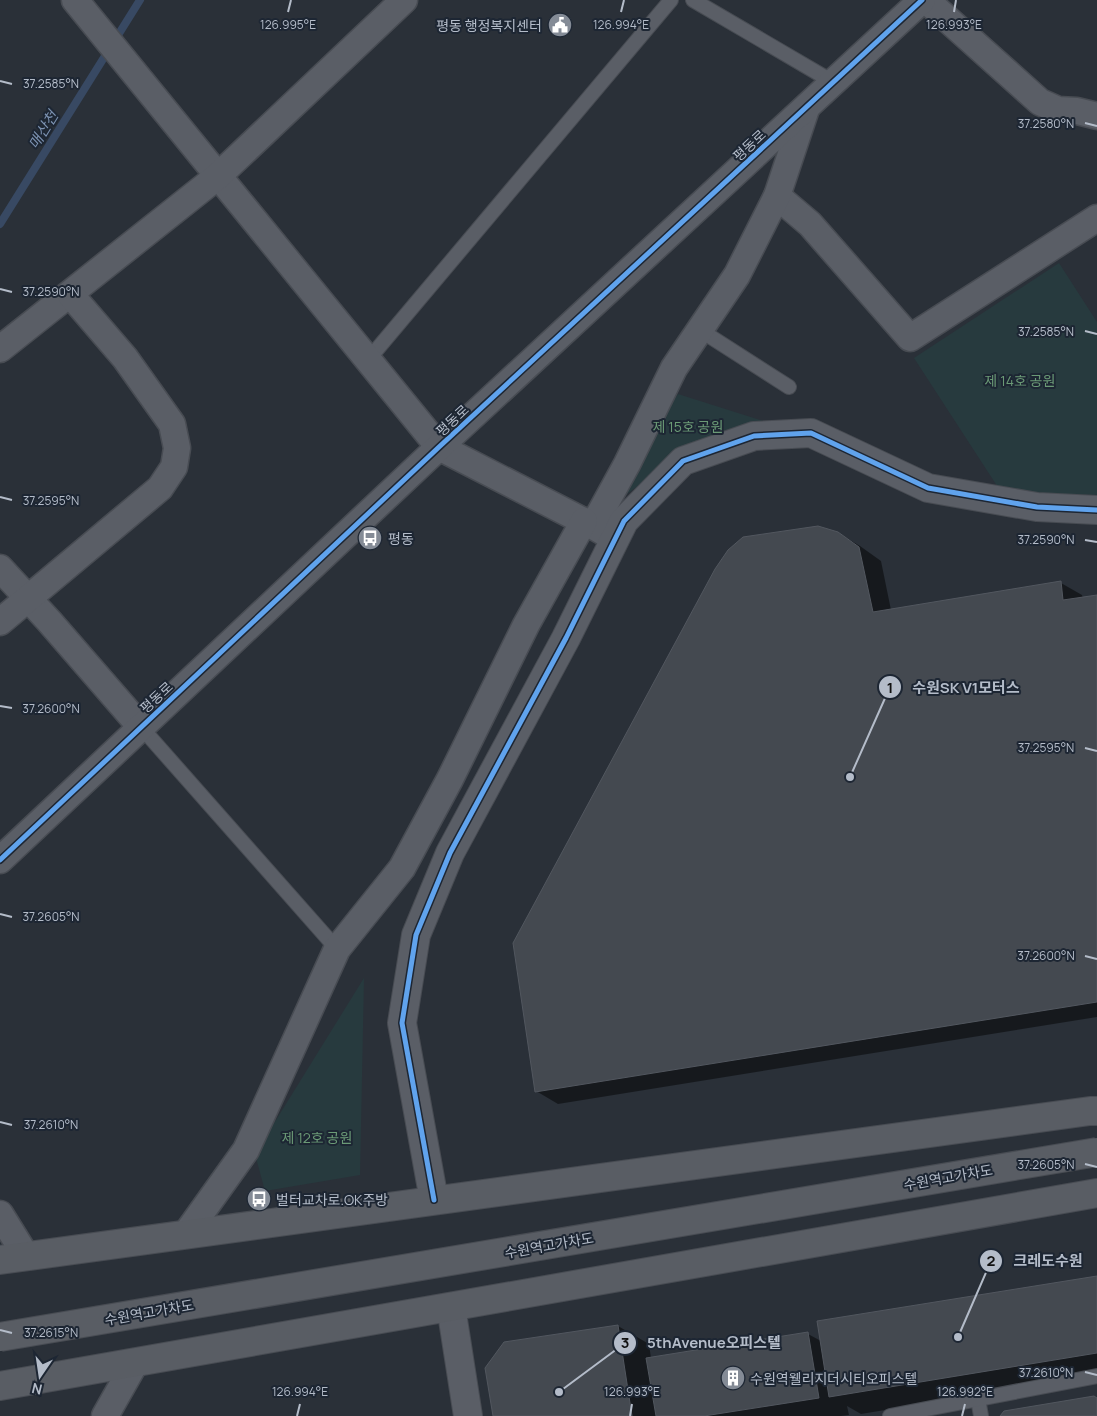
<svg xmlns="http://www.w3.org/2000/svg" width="1097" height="1416" viewBox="0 0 1097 1416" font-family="Manrope,'Noto Sans KR',sans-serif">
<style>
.green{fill:#273a3e}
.shadow{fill:#0007}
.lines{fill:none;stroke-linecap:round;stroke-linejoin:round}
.stream{stroke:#384963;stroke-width:8}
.building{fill:#444950;stroke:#52575f}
.service-casing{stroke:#484c53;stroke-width:16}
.minor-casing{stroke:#484c53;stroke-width:29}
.tertiary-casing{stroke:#484c53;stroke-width:30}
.secondary-casing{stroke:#484c53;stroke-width:30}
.service{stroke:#5a5e66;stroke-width:14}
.minor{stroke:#5a5e66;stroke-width:26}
.tertiary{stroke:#5a5e66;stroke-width:28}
.secondary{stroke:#595d64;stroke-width:28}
.secondary-bridge-casing{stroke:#484c53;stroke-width:30;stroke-linecap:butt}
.secondary-bridge{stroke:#595d64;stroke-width:28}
.cycleway-casing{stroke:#1d2633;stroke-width:8}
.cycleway{stroke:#60a3ed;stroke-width:5}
.ticks{fill:none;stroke:#b4bcc9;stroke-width:2}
.labels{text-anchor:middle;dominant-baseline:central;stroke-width:4;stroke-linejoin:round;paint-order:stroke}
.poi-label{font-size:14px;fill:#b4bcc9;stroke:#1d2633;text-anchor:start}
.street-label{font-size:14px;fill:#b4bcc9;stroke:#1d2633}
.park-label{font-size:14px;fill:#6b9a76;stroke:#1d2633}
.water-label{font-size:15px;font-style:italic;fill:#7c92b1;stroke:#1d2633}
.ticks-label{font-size:12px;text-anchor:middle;fill:#b4bcc9;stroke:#1d2633;stroke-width:4;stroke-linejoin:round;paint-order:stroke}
.leader{fill:none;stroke:#b4bcc9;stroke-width:2}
.callout-dot{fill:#b4bcc9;stroke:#1d2633;stroke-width:2}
.mark-label{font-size:15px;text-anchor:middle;font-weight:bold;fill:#111}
.callout-label{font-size:15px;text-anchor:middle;font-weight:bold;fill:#b4bcc9;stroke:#1d2633;stroke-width:4;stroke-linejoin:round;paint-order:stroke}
</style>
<rect width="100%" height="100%" fill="#2a3038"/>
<!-- green -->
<g class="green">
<polygon points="1059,263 1097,322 1097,495 1001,492 914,358"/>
<polygon points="678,394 782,427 682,454 602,512"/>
<polygon points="364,978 360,1175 265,1191 255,1154"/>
</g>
<!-- shadow -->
<g class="shadow">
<polygon points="838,533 860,546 881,561 891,610 1061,583 1082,595 1083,599 1097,596 1097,1017 558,1104 536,1091"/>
<polygon points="1097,1277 1097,1375 861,1414 847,1406 849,1415 841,1416 494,1416 618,1326 649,1344 651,1358 808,1334 821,1341"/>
</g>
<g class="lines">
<!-- stream -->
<polyline class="stream" points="0,224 140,0"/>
</g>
<!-- building -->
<g class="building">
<polygon points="818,526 838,532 859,547 873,612 1061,581 1063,600 1097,595 1097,1002 535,1092 513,943 715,569 728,550 743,537"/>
<polygon points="1097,1276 1097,1353 829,1397 817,1321"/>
<polygon points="618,1325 632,1416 493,1416 485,1368 504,1342"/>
<polygon points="808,1332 819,1398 704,1416 656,1416 646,1358"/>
<polygon points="1094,1396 1097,1398 1097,1416 1000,1416 1004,1411"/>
</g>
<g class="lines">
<!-- service casing -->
<g class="service-casing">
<g id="service">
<polyline points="693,0 833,82"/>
<polyline points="700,330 789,387"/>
<polyline points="368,360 671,0"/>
<polyline points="141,727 337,949"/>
<polyline points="978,1399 981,1416"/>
<polyline points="890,1416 1097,1376"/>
</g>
</g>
<!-- minor casing -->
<g class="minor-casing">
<g id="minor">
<polyline points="75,0 439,447 593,526"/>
<polyline points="926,0 1040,102 1058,110 1077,111 1097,116"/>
<polyline points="777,196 810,224 910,338 1097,218"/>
<polyline points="0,349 218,176 404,0"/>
<polyline points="607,534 593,526 627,464 674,368 737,275 777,196 806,109"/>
<polyline points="0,568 49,621 141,727"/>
<polyline points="0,622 160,488 174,467 177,448 172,424 125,358 70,294"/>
<polyline points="0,860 439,447 922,0"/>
<polyline points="0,1214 26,1256"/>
<polyline points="186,1234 246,1150 337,949 402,868 450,779 526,625 584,521"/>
<polyline points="105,1416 135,1363"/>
</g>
</g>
<!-- tertiary casing -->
<g class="tertiary-casing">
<g id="tertiary">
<polyline points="434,1200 402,1023 416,935 450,853 566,638 624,521 683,461 754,436 811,433 928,488 1037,507 1097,510"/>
<polyline points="451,1307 468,1416"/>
</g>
</g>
<!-- secondary casing -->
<g class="secondary-casing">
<g id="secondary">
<polyline points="0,1260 1090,1111 1097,1111"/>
<polyline points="0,1386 1097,1193"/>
</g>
</g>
<!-- service -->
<use href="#service" class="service"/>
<!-- minor -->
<use href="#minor" class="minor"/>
<!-- tertiary -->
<use href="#tertiary" class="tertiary"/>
<!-- secondary -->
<use href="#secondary" class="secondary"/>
<!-- secondary-bridge casing -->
<g class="secondary-bridge-casing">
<polyline id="secondary-bridge" points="0,1337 1097,1152"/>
</g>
<!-- secondary-bridge -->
<use href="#secondary-bridge" class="secondary-bridge"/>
<!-- cycleway casing -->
<g class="cycleway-casing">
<g id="cycleway">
<polyline points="0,860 439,447 922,0"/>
<polyline points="434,1200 402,1023 416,935 450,853 566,638 624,521 683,461 754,436 811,433 928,488 1037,507 1097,510"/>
</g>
</g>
<!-- cycleway -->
<use href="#cycleway" class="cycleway"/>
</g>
<!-- ticks -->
<path class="ticks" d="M288,12L291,0M621,12L624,0M954,12L956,0M0,81L12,84M1085,123L1097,126M0,289L12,292M1085,331L1097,334M0,497L12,500M1085,540L1097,542M0,706L12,708M1085,748L1097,751M0,914L12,917M1085,956L1097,959M0,1122L12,1125M1085,1164L1097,1167M0,1330L12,1333M1085,1372L1097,1375M297,1416L300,1404M630,1416L632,1404M962,1416L965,1404"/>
<!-- icons -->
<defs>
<g id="civic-disc" transform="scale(1.25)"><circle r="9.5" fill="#848b96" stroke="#1d2633"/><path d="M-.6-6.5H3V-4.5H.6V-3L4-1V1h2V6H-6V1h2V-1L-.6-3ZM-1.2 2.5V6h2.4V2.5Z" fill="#fff"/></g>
<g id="bus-disc" transform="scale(1.25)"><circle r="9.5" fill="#848b96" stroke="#1d2633"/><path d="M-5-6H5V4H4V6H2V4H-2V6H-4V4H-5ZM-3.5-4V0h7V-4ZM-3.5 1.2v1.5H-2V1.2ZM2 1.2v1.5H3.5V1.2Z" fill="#fff"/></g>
<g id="building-disc" transform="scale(1.25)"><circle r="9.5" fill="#848b96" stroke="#1d2633"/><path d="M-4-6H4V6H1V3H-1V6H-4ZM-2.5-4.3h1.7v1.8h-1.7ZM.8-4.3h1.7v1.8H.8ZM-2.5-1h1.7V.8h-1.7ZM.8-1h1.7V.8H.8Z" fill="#fff"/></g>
</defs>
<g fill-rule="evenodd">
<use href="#civic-disc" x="560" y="25"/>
<use href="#bus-disc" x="370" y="538"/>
<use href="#bus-disc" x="259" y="1199"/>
<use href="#building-disc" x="733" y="1378"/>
</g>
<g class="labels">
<!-- poi labels -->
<g class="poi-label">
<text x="542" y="25" text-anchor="end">평동 행정복지센터</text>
<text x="388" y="538">평동</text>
<text x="276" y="1199">벌터교차로.OK주방</text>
<text x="750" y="1378">수원역웰리지더시티오피스텔</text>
</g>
<!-- street labels -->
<g class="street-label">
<text transform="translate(749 145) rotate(-43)">평동로</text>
<text transform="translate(452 420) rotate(-43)">평동로</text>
<text transform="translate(156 697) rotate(-43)">평동로</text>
<text transform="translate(948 1177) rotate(-10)">수원역고가차도</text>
<text transform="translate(549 1245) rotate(-10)">수원역고가차도</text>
<text transform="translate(149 1312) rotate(-10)">수원역고가차도</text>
</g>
<!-- park labels -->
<g class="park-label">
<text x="1020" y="380">제 14호 공원</text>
<text x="688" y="426">제 15호 공원</text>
<text x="317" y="1137">제 12호 공원</text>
</g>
<!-- water labels -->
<g class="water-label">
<text transform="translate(43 130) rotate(-58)">매산천</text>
</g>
</g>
<g class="ticks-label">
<text x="288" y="29">126.995°E</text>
<text x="621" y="29">126.994°E</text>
<text x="954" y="29">126.993°E</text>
<text x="51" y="88">37.2585°N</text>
<text x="1046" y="128">37.2580°N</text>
<text x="51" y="296">37.2590°N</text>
<text x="1046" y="336">37.2585°N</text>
<text x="51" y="505">37.2595°N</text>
<text x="1046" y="544">37.2590°N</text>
<text x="51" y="713">37.2600°N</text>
<text x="1046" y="752">37.2595°N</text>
<text x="51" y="921">37.2605°N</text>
<text x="1046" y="960">37.2600°N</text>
<text x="51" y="1129">37.2610°N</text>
<text x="1046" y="1169">37.2605°N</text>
<text x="51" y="1337">37.2615°N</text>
<text x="1046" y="1377">37.2610°N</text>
<text x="300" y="1396">126.994°E</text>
<text x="632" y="1396">126.993°E</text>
<text x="965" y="1396">126.992°E</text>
</g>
<!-- callouts -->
<path class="leader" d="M850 777L890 687M958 1337L991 1261M559 1392L625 1343"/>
<g class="callout-dot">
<circle cx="850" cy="777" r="5"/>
<circle cx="958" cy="1337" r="5"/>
<circle cx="559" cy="1392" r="5"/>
<circle cx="890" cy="687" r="12"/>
<circle cx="991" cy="1261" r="12"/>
<circle cx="625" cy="1343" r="12"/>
</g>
<g class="mark-label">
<text x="890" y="693">1</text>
<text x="991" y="1266">2</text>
<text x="625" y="1348">3</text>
</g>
<g class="callout-label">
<text x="966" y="693">수원SK V1모터스</text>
<text x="1048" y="1266">크레도수원</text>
<text x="714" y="1348">5thAvenue오피스텔</text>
</g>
<!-- north arrow -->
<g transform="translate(40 1376) rotate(193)" stroke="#1d2633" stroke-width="4" paint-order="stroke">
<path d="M0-4L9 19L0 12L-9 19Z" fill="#b4bcc9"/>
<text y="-8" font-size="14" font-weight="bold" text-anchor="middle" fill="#b4bcc9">N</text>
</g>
</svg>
